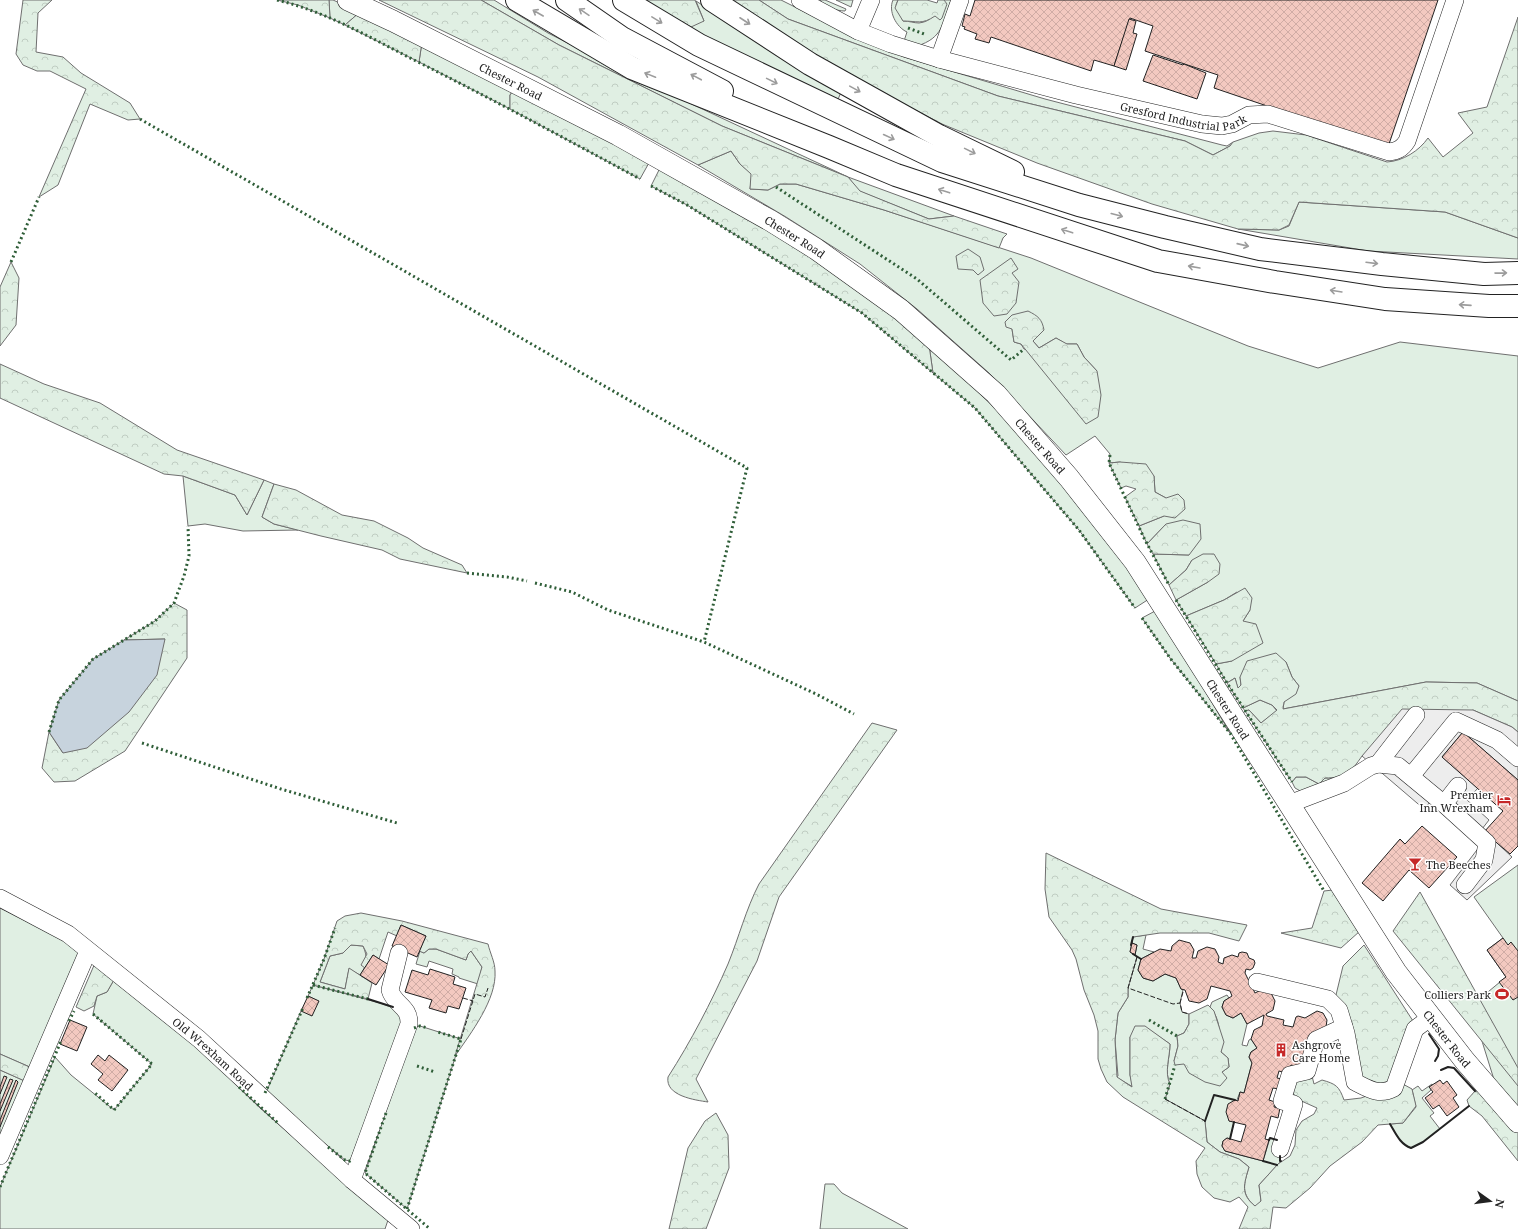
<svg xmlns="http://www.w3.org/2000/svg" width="1518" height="1229" viewBox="0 0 1518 1229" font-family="'Noto Serif',serif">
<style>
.grass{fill:#e0efe3;stroke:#6f6f6f;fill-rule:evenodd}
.forest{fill:url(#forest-crowns);stroke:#6f6f6f}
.parking{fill:#ededed;stroke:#6f6f6f}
.water{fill:#c7d3dd;stroke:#6f6f6f}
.building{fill:url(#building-cross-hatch);stroke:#222}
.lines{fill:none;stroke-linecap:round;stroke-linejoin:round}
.minor-casing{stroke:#222;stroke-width:18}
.major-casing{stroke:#222;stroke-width:22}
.highway-casing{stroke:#222;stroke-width:24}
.minor{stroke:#fff;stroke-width:17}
.major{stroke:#fff;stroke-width:21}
.highway{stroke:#fff;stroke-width:22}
.hedge{stroke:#2f5e38;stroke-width:3;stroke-dasharray:2 3;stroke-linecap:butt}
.fence{stroke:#222;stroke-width:1;stroke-dasharray:5 2;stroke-linecap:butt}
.wall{stroke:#222;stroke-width:2}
.oneway{stroke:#9c9c9c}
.labels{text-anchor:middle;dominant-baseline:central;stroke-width:3;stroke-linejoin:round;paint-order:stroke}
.street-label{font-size:11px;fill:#222;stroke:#fff}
.poi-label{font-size:11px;fill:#222;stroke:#fff;text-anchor:end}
</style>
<defs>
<pattern id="forest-crowns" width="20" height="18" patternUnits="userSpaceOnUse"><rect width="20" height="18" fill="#e0efe3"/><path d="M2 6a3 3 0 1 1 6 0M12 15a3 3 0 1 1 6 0" fill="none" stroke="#c0cdc2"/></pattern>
<pattern id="building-cross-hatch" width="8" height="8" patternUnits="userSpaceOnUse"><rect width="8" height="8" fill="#f3c9c0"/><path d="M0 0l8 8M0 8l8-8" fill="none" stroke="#d0aca5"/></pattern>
</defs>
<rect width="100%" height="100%" fill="#fff"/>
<!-- grass -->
<g class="grass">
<polygon points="329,0 333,0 360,12 345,25 330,18"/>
<polygon points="481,0 494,0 548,33 653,86 848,177 954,216 929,219 859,191 848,177 722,126 559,45"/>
<polygon points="644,0 704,21 696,1 787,60 842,90 836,104 743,62"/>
<polygon points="759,0 781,0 811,15 904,57 1045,99 1222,145 1227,146 1233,142 1230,146 1213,155 1185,141 998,96 788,19"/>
<path d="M820,0H825L846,9L845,11C837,11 824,7 820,0Z"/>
<polygon points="836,0 853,0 851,7"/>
<path d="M893,0H898L896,5L903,21C909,21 914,23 919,23C932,22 939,10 944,0H951C943,23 943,38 917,46L904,41L907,32C896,27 888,11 893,0Z"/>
<polygon points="422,42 515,88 510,95 510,109 419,62"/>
<path d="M731,151L740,164L752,174L750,189L768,190L780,184H796L884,210L1031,258L1248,346L1318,368L1400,342L1518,356V701L1477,683L1426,682L1283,709L1284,702L1299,686L1292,677L1286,662L1240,677L1241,685L1238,689L1235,678L1227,683L1216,664L1232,661L1243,621L1250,610L1237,592L1224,600L1186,616L1176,600L1208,582L1192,560L1186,570L1169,585L1153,554L1189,555L1166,524L1147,544L1139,526L1164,516L1166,498L1155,492L1154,476L1120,462L1109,463L1110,454L1095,436L1066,455L989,373L917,309L860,264L786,217L698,165ZM1012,329L1043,330L1033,341L1039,348L1056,338L1066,344H1077L1084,357L1097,371L1024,349L1021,344L1014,342Z"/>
<polygon points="1299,202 1445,212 1518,238 1518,259 1368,251 1238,229 1279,230 1289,226"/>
<path d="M929,345C986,398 1040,452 1088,512C1110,539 1129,570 1149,599L1135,608L1079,530L975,408L933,373Z"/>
<polygon points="183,476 235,495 247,515 264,480 274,484 262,517 274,524 298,530 243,531 205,524 188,526"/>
<polygon points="1157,610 1230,733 1170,658 1142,618"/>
<polygon points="1260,700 1272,705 1277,711 1261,723 1249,710 1245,711 1243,708"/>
<polygon points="1296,777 1306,777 1319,784 1325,778 1337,778 1304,793 1295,788 1292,782"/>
<polygon points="1518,865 1518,1110 1496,1086 1471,1006 1506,977 1487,950 1503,938 1474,897"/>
<polygon points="0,908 77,946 80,955 32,1068 0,1054"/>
<path d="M1146,935L1143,949L1154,952L1141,959L1138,970L1143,978L1153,981L1165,974L1176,978L1181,989L1183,990L1180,1003L1182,1012L1189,1014V1024L1184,1033L1177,1036L1178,1046L1174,1061L1222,1072L1229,1067L1228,1058L1221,1052C1220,1037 1221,1019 1210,1007L1212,1002L1227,995L1229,998L1224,1001L1222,1007L1226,1015L1233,1018L1241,1013L1247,1024L1242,1045L1247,1046L1249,1040L1251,1039L1257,1048L1251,1052L1249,1057L1252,1063L1244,1093L1240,1092L1229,1121L1234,1122L1230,1139L1227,1138L1223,1141L1222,1146L1225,1151L1263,1161L1270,1138L1279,1140L1281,1156L1280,1161H1281L1259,1185L1261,1201L1256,1207C1240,1194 1244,1184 1249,1167L1239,1159L1220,1152L1207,1142L1205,1121L1165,1099L1170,1084C1164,1073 1170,1057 1170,1044L1145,1027L1130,1037V1075L1133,1087L1116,1077L1118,1076L1115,1040L1118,1013L1128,997V988L1137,957L1135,955L1137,945L1132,943L1133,937Z"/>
<path d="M351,945L363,946C368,957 367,966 360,975L349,969L345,989L320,982L330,956L343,953Z"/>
<polygon points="429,949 436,949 466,960 468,954 471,951 482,967 478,984 459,978 459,977 452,974 453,969 429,961 427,967 416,964 420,951 424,953"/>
<polygon points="115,978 196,1046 260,1108 388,1220 385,1229 0,1229 0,1187 55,1057 71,1075 114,1110 152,1064 93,1014 97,996 107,992"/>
<polygon points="313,985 380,1003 394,1008 404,1021 350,1161 345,1160 265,1095 301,1011 318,1001 308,996"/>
<polygon points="420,1026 461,1039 407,1209 365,1173 414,1029 416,1027"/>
<polygon points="0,1070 27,1082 0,1146"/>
<path d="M1432,1084L1433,1085L1430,1087L1431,1090L1422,1098L1434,1113L1430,1116L1440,1129L1423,1142L1411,1148C1400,1144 1396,1134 1390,1124L1403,1123L1416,1107L1412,1090L1418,1086L1422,1091Z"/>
<polygon points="825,1184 834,1184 842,1193 908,1229 820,1229"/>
</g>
<!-- forest -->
<g class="forest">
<polygon points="23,0 52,0 38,13 36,52 63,57 81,73 130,103 140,119 128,120 90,104 58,185 39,197 86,89 50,71 37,71 23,65 16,54"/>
<polygon points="277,0 329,0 330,18 298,5"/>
<polygon points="379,0 481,0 559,45 722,126 848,177 860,191 929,219 954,216 1007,234 1003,238 999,248 884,210 796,184 780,184 768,190 750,189 751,174 740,164 731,151 698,165 538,77"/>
<polygon points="644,0 695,0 704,21 691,27"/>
<path d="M730,0H759L788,19L998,96L1185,141L1213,155L1230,146L1233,142L1259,133L1273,131L1306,135L1387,162C1403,161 1419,151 1428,138L1443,157L1473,133L1458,113L1487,107L1518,17V238L1445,212L1299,202L1289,225L1279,230L1238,229L1152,204L1037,163L942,124L818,59Z"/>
<path d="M898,0H927L937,3L938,0H944L947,4L942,18L940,20L935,16C922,25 917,21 903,21L895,8Z"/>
<polygon points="360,12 422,42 419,62 345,25"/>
<polygon points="515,88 650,161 640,179 510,109 510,95"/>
<polygon points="660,168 783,238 880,304 929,345 933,373 862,313 687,205 651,186"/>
<polygon points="968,249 980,257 984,270 978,275 973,270 958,269 956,256"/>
<polygon points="1011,258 1018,269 1012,273 1019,282 1016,303 1007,314 994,316 983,303 980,280"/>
<polygon points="11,262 19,278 16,325 0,346 0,287"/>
<path d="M1028,311C1038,316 1042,319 1044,330L1033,341L1039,348L1056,338L1067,344H1077L1084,357L1097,371L1101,395L1098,417L1086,424L1021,344L1014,342L1012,329L1006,327L1005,322L1012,315Z"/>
<polygon points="0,364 44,384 100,403 177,450 264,480 247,515 235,495 183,476 164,474 0,398"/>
<polygon points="1120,462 1146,464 1154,476 1155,492 1166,498 1178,494 1184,500 1185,509 1175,518 1164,516 1139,526 1125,497 1136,489 1126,486 1121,488 1109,463"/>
<polygon points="274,484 296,490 342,515 374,521 408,538 423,548 462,565 467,573 400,559 382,550 321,536 274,524 262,517"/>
<polygon points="1183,520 1200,524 1201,539 1189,555 1153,554 1147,544 1166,524"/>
<polygon points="1203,554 1214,554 1220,564 1219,574 1208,582 1176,600 1169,585 1186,570 1192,560"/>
<polygon points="1245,588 1252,598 1250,610 1243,621 1256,624 1263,643 1232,661 1216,664 1186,616 1224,600"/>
<polygon points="174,603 187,610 187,658 125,751 75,781 54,782 42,768 49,732 63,753 165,639 124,640 155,621"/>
<path d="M1276,653L1286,662L1292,677L1299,686L1296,694L1284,702L1283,709L1426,682L1477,683L1518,701V732L1512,727L1473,710L1362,756C1351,772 1346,778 1325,778L1319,784L1306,777H1296L1292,782L1245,711L1249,710L1261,723L1277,710L1272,705L1260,700L1243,708L1227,683L1235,678L1238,688L1241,685L1240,677L1247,661Z"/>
<path d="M872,723L897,730L779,897L757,961L696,1079L708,1102C695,1100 665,1096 668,1077C691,1041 711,1003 728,964C739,937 746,909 759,884Z"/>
<path d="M1046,853L1161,909L1247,925L1239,941L1209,933H1160L1133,937L1130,952L1137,957L1128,988V997L1118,1013L1115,1040L1117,1077L1132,1087L1130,1075V1037L1135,1026H1145L1170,1044C1170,1057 1164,1072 1170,1084L1165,1099L1205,1121L1207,1142L1220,1152L1239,1159L1249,1167C1244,1184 1240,1194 1255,1206L1261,1201L1259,1185L1278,1164L1290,1156L1295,1145L1296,1130L1302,1121L1314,1114L1317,1108L1297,1099L1291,1090L1294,1079L1312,1076L1314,1084L1322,1080C1336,1084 1339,1086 1344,1100L1361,1098L1401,1083L1412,1089L1416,1106L1403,1123L1378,1125L1362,1142L1330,1166L1310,1188L1286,1208L1273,1207L1270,1229H1239L1248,1207L1239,1197L1230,1202L1214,1198L1202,1187L1197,1174L1196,1161L1205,1148L1123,1097L1107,1082L1101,1069L1098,1059V1031L1094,1015L1084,990L1076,959L1072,950L1049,917L1045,889Z"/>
<polygon points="1333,890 1360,931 1341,948 1281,933 1312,928 1324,891"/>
<polygon points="1420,892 1518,1068 1518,1086 1393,931"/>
<path d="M361,913L402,921L488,944C490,953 495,962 495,971C497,999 471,1033 455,1056L482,967L471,951L468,954L466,960L436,949H429L424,953L419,951L426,936L401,925L397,936L388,932L379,959L373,955L365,968L361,965L367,954L363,946L351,945L343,953L330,956L320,982L345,989L349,968L372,983L368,999L313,985L324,959L337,921L345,916Z"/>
<path d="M1364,945L1413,1021L1390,1082C1377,1086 1369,1081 1358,1074L1349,1015L1336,995L1343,966Z"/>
<polygon points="95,963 115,978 107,992 97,996 94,1006 84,1011 76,1007"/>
<polygon points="1208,1005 1214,1011 1224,1042 1221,1052 1228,1058 1229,1067 1222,1072 1227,1078 1220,1086 1205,1082 1189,1073 1184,1064 1175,1065 1174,1061 1178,1046 1177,1036 1184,1033 1189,1024 1189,1014"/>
<polygon points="0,1054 32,1068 27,1082 0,1070"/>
<polygon points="1475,1091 1483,1092 1518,1130 1518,1161 1482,1116 1469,1106 1467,1100"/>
<polygon points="716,1113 728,1135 729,1168 706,1229 669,1229 688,1148 705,1121"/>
</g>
<!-- parking -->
<polygon class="parking" points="1402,709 1473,710 1512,727 1518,732 1518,780 1463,732 1442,757 1478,788 1467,800 1489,820 1482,829 1512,857 1467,900 1450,885 1480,846 1430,802 1424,809 1362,756"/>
<!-- water -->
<polygon class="water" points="165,639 157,675 129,712 87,748 63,753 49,732 59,700 93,659 124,640"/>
<!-- building -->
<g class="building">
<polygon points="975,0 1438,0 1388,147 1214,88 1218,75 1145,51 1153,26 1130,18 1114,66 1094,60 1091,71 991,37 989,43 975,39 977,34 964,29 965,27 962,26 965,14 970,16"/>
<polygon points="1129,19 1136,21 1133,33 1137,34 1126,70 1114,66"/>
<polygon points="1153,55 1183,65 1184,64 1206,73 1197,99 1143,81"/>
<polygon points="1463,732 1518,780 1518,846 1510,854 1484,832 1503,811 1442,757"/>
<polygon points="1422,826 1457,857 1429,888 1409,870 1383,901 1362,883 1400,839 1405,844"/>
<polygon points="401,925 426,936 417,957 392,946"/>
<polygon points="1503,938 1508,945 1511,942 1518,951 1518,997 1513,1000 1499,982 1506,977 1487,950"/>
<polygon points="1179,940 1190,943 1194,950 1192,958 1196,958 1198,951 1207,947 1215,949 1219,957 1218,962 1223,964 1224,958 1232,955 1238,957 1239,953 1242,952 1247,953 1249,958 1254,960 1255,963 1253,968 1250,970 1246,969 1245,973 1255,993 1261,990 1271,993 1275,1001 1273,1010 1266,1014 1267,1016 1284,1020 1283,1025 1293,1027 1296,1017 1298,1016 1305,1018 1317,1011 1323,1013 1327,1020 1326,1027 1304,1068 1291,1065 1289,1071 1286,1073 1279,1071 1277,1078 1282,1079 1279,1089 1273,1088 1269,1100 1275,1102 1274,1107 1280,1108 1278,1118 1271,1116 1265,1139 1269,1140 1263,1161 1225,1151 1222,1146 1223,1141 1227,1138 1241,1142 1246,1125 1229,1121 1226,1112 1228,1104 1235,1100 1238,1101 1240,1092 1244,1093 1252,1063 1249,1057 1251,1052 1257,1048 1251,1039 1254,1030 1262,1026 1264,1015 1247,1024 1241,1013 1233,1018 1226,1015 1222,1007 1224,1001 1232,996 1230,991 1211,986 1207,999 1199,1003 1189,1001 1185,990 1181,989 1176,978 1165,974 1153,981 1143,978 1138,970 1141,959 1160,949 1171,951 1172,946"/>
<polygon points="1132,943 1137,945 1135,955 1130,952"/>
<polygon points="373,955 389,965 376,985 360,975"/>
<polygon points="430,969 455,977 453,984 466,988 459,1009 448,1006 446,1013 429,1008 432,1000 405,992 412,970 428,975"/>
<polygon points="308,996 319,1001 312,1016 301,1011"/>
<polygon points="70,1020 87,1027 77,1051 60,1044"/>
<polygon points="98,1055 105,1061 109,1055 128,1070 112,1091 98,1080 103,1074 91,1064"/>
<polygon points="4,1076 7,1077 0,1094 0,1087"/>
<polygon points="10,1079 13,1080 0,1111 0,1104"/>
<polygon points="16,1080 18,1082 0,1127 0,1120"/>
<polygon points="1440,1080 1443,1084 1447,1081 1457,1095 1453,1098 1459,1107 1447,1116 1439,1105 1433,1109 1425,1098 1433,1092 1429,1087"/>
</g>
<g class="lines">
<!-- minor casing -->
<g class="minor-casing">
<g id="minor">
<polyline points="800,0 858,31"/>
<path id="s1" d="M871,0L858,31L891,44L939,59L1076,95L1202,124L1222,126L1232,124L1249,115L1268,114L1389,152C1397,151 1402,149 1407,141L1455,0"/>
<polyline points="939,59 960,0"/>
<polyline points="1378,764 1416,715"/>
<polyline points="1411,776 1456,721 1497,740 1518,758"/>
<polyline points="1289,804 1344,783 1371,766 1378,764 1398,766 1444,804 1487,843 1484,860 1465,885"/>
<polyline points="1444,804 1458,786"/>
<path id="s2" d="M0,898L68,934L199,1039L352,1180L411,1229"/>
<path d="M1257,982L1328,999L1339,1010L1346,1033L1355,1082C1369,1089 1379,1096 1394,1088L1415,1029L1430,1018"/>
<polyline points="1280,1149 1294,1104 1282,1101 1290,1075 1307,1071 1316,1040 1344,1027"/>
<polyline points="0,1156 88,951"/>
<path d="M352,1180L409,1024C410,1006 394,1005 390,990L399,953"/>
</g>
</g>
<!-- major casing -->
<g class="major-casing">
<g id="major">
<path id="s3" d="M348,0L393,21L618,135L771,221L816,249L901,310L996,394L1069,478L1135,562L1396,972L1465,1061L1518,1122"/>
</g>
</g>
<!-- highway casing -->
<g class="highway-casing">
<g id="highway">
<polyline points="517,0 632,68 829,147 896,175 1158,261 1275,282 1385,299 1489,306 1518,306"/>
<polyline points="567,0 622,38 722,91"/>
<polyline points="624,0 699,45 942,161 1079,205 1165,227 1260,249 1382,264 1484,274 1518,273"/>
<polyline points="712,0 810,64 939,136 1013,172"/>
</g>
</g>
<!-- minor -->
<use href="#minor" class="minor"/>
<!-- major -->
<use href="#major" class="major"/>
<!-- highway -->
<use href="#highway" class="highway"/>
<!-- hedge -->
<g class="hedge">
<path d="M277,0C327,12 371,38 416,61C492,99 566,139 640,179"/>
<polyline points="908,28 924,34"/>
<polyline points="140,119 747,468 704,642"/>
<polyline points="651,186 687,205 862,313 975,408 1079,530 1135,608"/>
<polyline points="776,187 917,279 1011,360 1024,349"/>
<polyline points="11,262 39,197"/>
<polyline points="1110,455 1109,463 1144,538 1169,585"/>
<polyline points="467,573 507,577 527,581"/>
<polyline points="535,583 572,592 608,610 704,642 816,694 854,714"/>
<polyline points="1176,600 1227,683 1292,782"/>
<polyline points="1142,618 1170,658 1230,733 1324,891"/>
<polyline points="49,732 59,700 93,659 155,621 174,603 184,576 189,556 188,526"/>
<polyline points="142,743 281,789 397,823"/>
<polyline points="313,985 368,999"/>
<polyline points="307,998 324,959 335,928"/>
<polyline points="93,1014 152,1064 114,1110 95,1093"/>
<polyline points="1149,1020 1177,1036"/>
<polyline points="69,1021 74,1011"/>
<polyline points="414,1028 420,1026 428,1028"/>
<polyline points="417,1066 435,1072"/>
<polyline points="239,1087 279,1124"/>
<polyline points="265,1093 303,1008"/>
<polyline points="1165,1099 1175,1065"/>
<polyline points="386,1113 365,1173 430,1229"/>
<polyline points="328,1147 345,1160 350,1161 353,1159"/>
<polyline points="0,1187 61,1041"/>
<polyline points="407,1209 461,1039 438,1032"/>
</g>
<!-- fence -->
<g class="fence">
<polyline points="1137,957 1128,988 1173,1004 1180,1003"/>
<polyline points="1183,992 1180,1003 1182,1012 1189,1014"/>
<polyline points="463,998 473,1001"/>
<polyline points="461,1039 475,994 485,997 488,988"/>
<polyline points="1165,1099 1205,1121"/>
</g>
<!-- wall -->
<g class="wall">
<polyline points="1131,945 1133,937"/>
<polyline points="1133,954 1141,959"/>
<polyline points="368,999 393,1007"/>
<polyline points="1429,1034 1439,1049 1438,1056 1435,1061"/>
<polyline points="1441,1070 1448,1067 1454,1068 1475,1091"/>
<polyline points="1205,1121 1214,1095 1235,1100"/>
<path d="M1390,1124C1396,1134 1400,1144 1411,1148L1423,1142L1469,1106"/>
<polyline points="1230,1139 1234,1122"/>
<polyline points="1269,1140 1270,1138 1277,1140"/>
<polyline points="1280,1156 1280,1161 1281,1161"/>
<polyline points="1263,1161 1277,1165"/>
</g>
</g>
<!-- one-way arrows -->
<defs><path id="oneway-shaft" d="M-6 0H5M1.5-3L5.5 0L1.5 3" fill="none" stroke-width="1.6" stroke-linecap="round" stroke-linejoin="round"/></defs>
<g class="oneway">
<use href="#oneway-shaft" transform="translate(584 12) rotate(-146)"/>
<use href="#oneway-shaft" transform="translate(538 13) rotate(-150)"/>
<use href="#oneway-shaft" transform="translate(657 20) rotate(31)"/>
<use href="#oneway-shaft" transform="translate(745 21) rotate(33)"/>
<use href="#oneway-shaft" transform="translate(650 75) rotate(-158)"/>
<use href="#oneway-shaft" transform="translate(696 77) rotate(-152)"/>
<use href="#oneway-shaft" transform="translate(772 81) rotate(26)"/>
<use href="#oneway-shaft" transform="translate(855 89) rotate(29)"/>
<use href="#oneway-shaft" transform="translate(889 137) rotate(25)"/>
<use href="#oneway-shaft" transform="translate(970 151) rotate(26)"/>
<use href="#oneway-shaft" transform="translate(944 191) rotate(-162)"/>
<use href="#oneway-shaft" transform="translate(1117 215) rotate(15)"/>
<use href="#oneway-shaft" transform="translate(1067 231) rotate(-162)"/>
<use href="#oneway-shaft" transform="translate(1243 245) rotate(13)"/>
<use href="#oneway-shaft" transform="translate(1372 263) rotate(7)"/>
<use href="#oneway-shaft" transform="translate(1194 267) rotate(-170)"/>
<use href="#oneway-shaft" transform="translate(1501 273) rotate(-1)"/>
<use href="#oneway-shaft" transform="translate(1336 291) rotate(-171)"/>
<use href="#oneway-shaft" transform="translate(1465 305) rotate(-176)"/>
</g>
<!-- icons -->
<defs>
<g id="hotel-bare" transform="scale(1.08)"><path d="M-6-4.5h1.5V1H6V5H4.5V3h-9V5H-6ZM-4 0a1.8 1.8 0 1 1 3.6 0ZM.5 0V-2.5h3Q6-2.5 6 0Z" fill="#c62828" stroke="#fff" stroke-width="2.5" paint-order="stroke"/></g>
<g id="bar-bare" transform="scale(1.08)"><path d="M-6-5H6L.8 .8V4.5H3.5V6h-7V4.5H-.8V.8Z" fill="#c62828" stroke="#fff" stroke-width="2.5" paint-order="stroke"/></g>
<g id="stadium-bare" transform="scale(1.08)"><path d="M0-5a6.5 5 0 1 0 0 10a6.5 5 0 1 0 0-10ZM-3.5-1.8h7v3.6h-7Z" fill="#c62828" stroke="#fff" stroke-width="2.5" paint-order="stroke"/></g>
<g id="building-bare" transform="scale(1.08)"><path d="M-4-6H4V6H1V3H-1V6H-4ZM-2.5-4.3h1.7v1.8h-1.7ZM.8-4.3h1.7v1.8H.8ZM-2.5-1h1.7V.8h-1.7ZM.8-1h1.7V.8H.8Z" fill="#c62828" stroke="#fff" stroke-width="2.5" paint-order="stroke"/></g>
</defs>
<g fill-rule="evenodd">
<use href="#hotel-bare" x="1504" y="800"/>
<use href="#bar-bare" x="1415" y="864"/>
<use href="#stadium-bare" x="1502" y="994"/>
<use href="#building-bare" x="1281" y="1050"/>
</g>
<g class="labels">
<!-- street labels -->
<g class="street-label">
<text stroke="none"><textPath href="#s3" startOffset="182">Chester Road</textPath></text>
<text stroke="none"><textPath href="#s1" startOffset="371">Gresford Industrial Park</textPath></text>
<text stroke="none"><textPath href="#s3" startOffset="506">Chester Road</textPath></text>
<text stroke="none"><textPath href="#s3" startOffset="830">Chester Road</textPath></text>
<text stroke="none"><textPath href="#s3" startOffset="1154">Chester Road</textPath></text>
<text stroke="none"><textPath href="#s3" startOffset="1550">Chester Road</textPath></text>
<text stroke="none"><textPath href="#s2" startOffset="265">Old Wrexham Road</textPath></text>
</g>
<!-- poi labels -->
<g class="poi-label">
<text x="1493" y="794">Premier<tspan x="1493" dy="13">Inn Wrexham</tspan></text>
<text x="1426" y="864" text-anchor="start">The Beeches</text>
<text x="1491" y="994">Colliers Park</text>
<text x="1292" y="1044" text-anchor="start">Ashgrove<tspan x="1292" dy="13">Care Home</tspan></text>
</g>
</g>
<!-- north arrow -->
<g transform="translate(1490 1201) rotate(104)" stroke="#ffffff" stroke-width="3" paint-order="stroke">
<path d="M0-3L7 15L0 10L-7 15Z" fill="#222222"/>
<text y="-6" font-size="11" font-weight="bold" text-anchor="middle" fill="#222222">N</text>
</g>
</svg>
